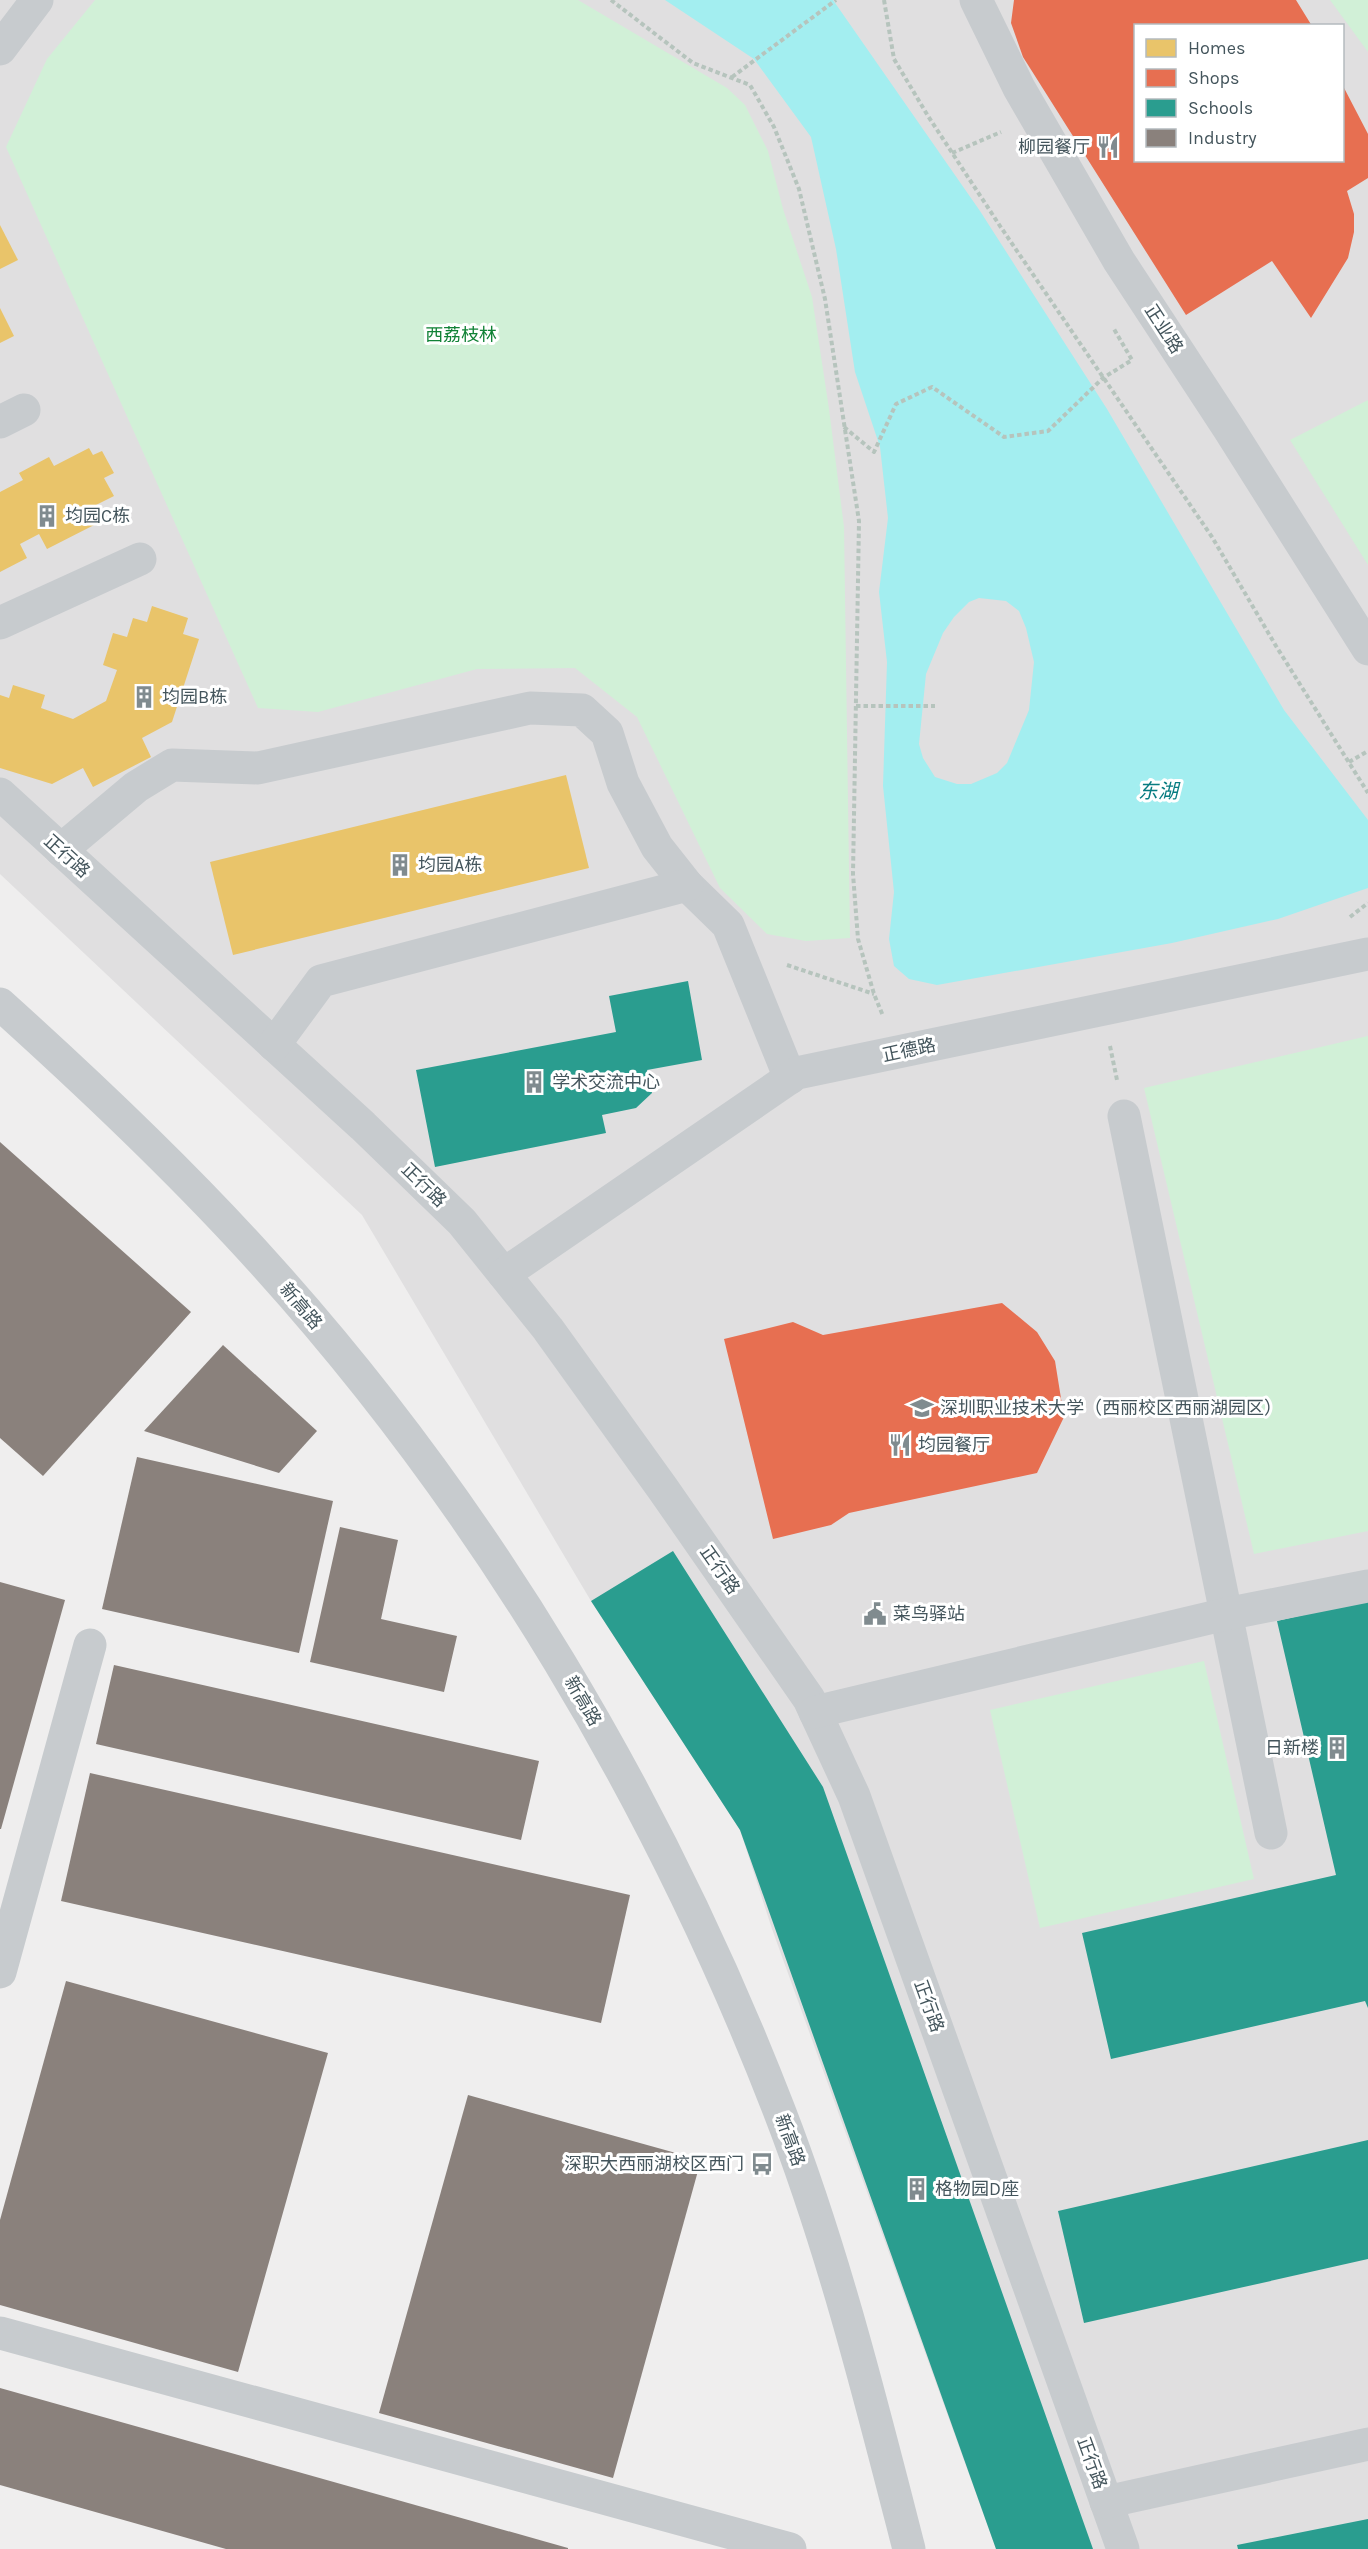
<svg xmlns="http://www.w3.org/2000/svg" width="1368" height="2549" viewBox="0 0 1368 2549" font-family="Karla,'Noto Sans SC',sans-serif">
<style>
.education{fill:#e0dfe0;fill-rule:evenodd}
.green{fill:#d1f0d7}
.water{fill:#a3eef0;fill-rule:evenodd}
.homes{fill:#e9c46a}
.shops{fill:#e76f51}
.schools{fill:#2a9d8f}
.industry{fill:#8a817c}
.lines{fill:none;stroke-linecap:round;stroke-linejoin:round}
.path{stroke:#b6c4bd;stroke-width:4;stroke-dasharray:4.5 3;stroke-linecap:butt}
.minor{stroke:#c7cbce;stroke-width:33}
.labels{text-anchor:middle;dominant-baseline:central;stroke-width:6;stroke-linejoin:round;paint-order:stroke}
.poi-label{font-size:18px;fill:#44555c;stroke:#fff;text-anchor:start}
.street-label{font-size:18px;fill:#44555c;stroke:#fff}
.park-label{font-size:18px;fill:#118236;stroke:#fff}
.water-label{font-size:20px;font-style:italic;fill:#077c81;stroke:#fff}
</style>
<rect width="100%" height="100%" fill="#efeeee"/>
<!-- education -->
<path class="education" d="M0,0H1368V2549H996L772,1929L740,1830L591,1601L362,1215L0,874ZM1136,26H1342V160H1136Z"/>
<!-- green -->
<g class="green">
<polygon points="95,0 578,0 727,88 745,105 768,151 783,209 812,297 829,409 844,527 850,938 806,941 767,934 720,888 637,717 575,668 477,669 318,712 258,708 6,147 47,59"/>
<polygon points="1330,0 1368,0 1368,52"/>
<polygon points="1368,400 1368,565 1290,440"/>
<polygon points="1368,1036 1368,1531 1254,1554 1144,1088"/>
<polygon points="1204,1661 1254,1879 1040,1928 990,1710"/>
</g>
<!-- water -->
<path class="water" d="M665,0H833L980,211L1107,409L1284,710L1368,820V888L1278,919L1172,943L937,985L909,979L894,966L889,939L894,892L883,786L887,662L879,592L888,518L880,447L855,372L836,249L811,137L754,59ZM979,598L1006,601L1019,611L1026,628L1034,662L1029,710L1007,763L997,773L971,784H957L935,777L923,758L919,744L926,674L943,633L954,617L969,602Z"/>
<!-- homes -->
<g class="homes">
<polygon points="0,225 18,260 0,269"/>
<polygon points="0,308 14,336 0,343"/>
<polygon points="89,448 93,455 102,451 114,473 104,478 114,496 90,508 98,523 47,549 39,534 20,544 27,558 0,572 0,492 23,480 19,473 49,457 54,466"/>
<polygon points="152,606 188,618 183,634 199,639 172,722 142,738 151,757 93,787 83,768 52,784 0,768 0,695 9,698 13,685 45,695 41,708 73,719 106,701 117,670 103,665 113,633 127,637 133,618 147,622"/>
<polygon points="566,775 589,868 233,955 210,862"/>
</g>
<!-- shops -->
<g class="shops">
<polygon points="1014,0 1296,0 1312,26 1136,26 1136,160 1342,160 1342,84 1368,134 1368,178 1347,191 1354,214 1354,232 1348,258 1311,318 1272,261 1186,315 1023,57 1011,23"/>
<polygon points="1002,1303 1037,1332 1055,1361 1064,1417 1037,1473 849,1513 831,1525 773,1539 724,1339 793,1322 823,1335"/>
</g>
<!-- schools -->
<g class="schools">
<polygon points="688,981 702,1060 647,1070 652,1093 636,1108 602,1115 606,1133 435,1167 416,1070 616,1032 609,996"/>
<polygon points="673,1551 823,1787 1093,2549 996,2549 740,1830 591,1601"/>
<polygon points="1368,1600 1368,2008 1365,2001 1111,2059 1082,1933 1336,1875 1277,1621"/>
<polygon points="1368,2140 1368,2259 1084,2323 1058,2211"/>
<polygon points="1368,2519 1368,2549 1238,2549 1237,2545"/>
</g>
<!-- industry -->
<g class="industry">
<polygon points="0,1142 191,1312 43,1476 0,1438"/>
<polygon points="223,1345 317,1431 279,1473 144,1431"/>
<polygon points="137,1457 333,1501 299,1653 102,1609"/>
<polygon points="340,1527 398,1540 381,1619 457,1636 444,1692 310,1662"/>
<polygon points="0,1582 65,1600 1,1829 0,1829"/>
<polygon points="114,1665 539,1761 521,1840 96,1744"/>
<polygon points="90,1773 630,1895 601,2023 61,1901"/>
<polygon points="66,1981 328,2053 238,2372 0,2305 0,2220"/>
<polygon points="468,2095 701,2160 613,2478 379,2413"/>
<polygon points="0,2388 568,2548 568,2549 226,2549 0,2485"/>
</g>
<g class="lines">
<!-- path -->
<g class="path">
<polyline points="611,0 693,63 750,85 774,127 799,189 825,299 859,521 853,874 858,939 874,994 883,1016"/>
<polyline points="884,0 894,59 928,116 1000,226 1212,537 1276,646 1368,793"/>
<polyline points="732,77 836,0"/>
<polyline points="952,153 1001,132"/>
<polyline points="844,427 874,452 896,404 932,387 1004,437 1048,431 1103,378 1132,360 1114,329"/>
<polyline points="856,706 935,706"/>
<polyline points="1349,762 1368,751"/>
<polyline points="1350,917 1368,903"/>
<polyline points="787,965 874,994"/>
<polyline points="1110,1046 1117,1080"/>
</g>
<!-- minor -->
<g class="minor">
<polyline points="976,0 1019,88 1119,261 1229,429 1368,649"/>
<polyline points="0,49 37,0"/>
<polyline points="0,422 24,410"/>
<polyline points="0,623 140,559"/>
<polyline points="0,794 363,1126 462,1222 548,1329 663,1489 809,1699 854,1796 1123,2549"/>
<polyline points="61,850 136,787 172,765 258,768 530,708 582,710 607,733 623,783 657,847 687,885 728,925 790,1078"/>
<path d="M0,1004C91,1086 180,1170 262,1261C485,1507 659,1800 779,2110C834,2252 871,2401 909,2549"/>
<polyline points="274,1045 321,981 687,885"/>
<polyline points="1124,1116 1271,1833"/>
<polyline points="504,1274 797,1073 1368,954"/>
<polyline points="815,1712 1226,1614 1368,1586"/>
<polyline points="0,1972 90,1645"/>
<polyline points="0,2333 790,2549"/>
<polyline points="1106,2502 1368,2444"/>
</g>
</g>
<!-- icons -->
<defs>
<g id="restaurant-bare" transform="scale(1.8)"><path d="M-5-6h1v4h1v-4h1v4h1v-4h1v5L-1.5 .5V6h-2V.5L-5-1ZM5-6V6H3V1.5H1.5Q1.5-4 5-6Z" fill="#808b8f" stroke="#fff" stroke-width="2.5" paint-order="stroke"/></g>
<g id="building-bare" transform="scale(1.8)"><path d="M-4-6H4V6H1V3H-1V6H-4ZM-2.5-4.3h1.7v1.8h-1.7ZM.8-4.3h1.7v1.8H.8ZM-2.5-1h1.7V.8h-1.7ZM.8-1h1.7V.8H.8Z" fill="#808b8f" stroke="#fff" stroke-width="2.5" paint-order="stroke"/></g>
<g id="university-bare" transform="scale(1.8)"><path d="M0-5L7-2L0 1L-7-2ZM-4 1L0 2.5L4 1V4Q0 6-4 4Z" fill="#808b8f" stroke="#fff" stroke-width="2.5" paint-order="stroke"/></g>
<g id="civic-bare" transform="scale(1.8)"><path d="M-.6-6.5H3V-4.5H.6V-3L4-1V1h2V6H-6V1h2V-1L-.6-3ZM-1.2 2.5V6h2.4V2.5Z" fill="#808b8f" stroke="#fff" stroke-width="2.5" paint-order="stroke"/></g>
<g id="bus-bare" transform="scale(1.8)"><path d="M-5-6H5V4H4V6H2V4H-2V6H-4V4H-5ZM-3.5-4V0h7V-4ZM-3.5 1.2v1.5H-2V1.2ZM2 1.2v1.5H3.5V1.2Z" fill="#808b8f" stroke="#fff" stroke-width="2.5" paint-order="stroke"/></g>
</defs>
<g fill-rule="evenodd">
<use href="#restaurant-bare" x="1108" y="147"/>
<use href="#building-bare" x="47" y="516"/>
<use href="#building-bare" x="144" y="697"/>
<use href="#building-bare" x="400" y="865"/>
<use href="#building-bare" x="534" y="1082"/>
<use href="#university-bare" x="922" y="1408"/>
<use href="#restaurant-bare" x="900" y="1445"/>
<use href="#civic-bare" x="875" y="1614"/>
<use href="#building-bare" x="1337" y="1748"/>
<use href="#bus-bare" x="762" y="2164"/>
<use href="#building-bare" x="917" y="2189"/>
</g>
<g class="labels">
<!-- poi labels -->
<g class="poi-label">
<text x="1090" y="147" text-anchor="end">柳园餐厅</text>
<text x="65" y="516">均园C栋</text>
<text x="162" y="697">均园B栋</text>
<text x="418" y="865">均园A栋</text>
<text x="552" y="1082">学术交流中心</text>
<text x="940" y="1408">深圳职业技术大学（西丽校区西丽湖园区）</text>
<text x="918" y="1445">均园餐厅</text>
<text x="893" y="1614">菜鸟驿站</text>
<text x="1319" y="1748" text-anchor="end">日新楼</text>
<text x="744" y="2164" text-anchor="end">深职大西丽湖校区西门</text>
<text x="935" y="2189">格物园D座</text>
</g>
<!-- street labels -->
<g class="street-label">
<text transform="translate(1164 329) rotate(57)">正业路</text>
<text transform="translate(67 856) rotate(42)">正行路</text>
<text transform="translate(909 1050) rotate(-12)">正德路</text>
<text transform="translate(424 1185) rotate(44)">正行路</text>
<text transform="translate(301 1306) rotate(50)">新高路</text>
<text transform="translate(720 1570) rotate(55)">正行路</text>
<text transform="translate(583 1701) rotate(60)">新高路</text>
<text transform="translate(929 2006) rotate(70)">正行路</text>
<text transform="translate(790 2140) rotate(70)">新高路</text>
<text transform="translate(1092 2463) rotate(70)">正行路</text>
</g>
<!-- park labels -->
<g class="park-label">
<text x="461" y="335">西荔枝林</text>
</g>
<!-- water labels -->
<g class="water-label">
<text x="1158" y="791">东湖</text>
</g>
</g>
<!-- legend -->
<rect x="1134" y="24" width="210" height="138" fill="#ffffff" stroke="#b4bbbe" stroke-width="1.5"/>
<rect x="1146" y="39" width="30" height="18" fill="#e9c46a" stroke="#b4bbbe" stroke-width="1.5"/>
<text x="1188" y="54" font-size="18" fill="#44555c">Homes</text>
<rect x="1146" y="69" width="30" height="18" fill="#e76f51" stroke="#b4bbbe" stroke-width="1.5"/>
<text x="1188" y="84" font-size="18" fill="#44555c">Shops</text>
<rect x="1146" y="99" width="30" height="18" fill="#2a9d8f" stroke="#b4bbbe" stroke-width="1.5"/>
<text x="1188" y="114" font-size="18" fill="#44555c">Schools</text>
<rect x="1146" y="129" width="30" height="18" fill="#8a817c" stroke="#b4bbbe" stroke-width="1.5"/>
<text x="1188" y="144" font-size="18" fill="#44555c">Industry</text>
</svg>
